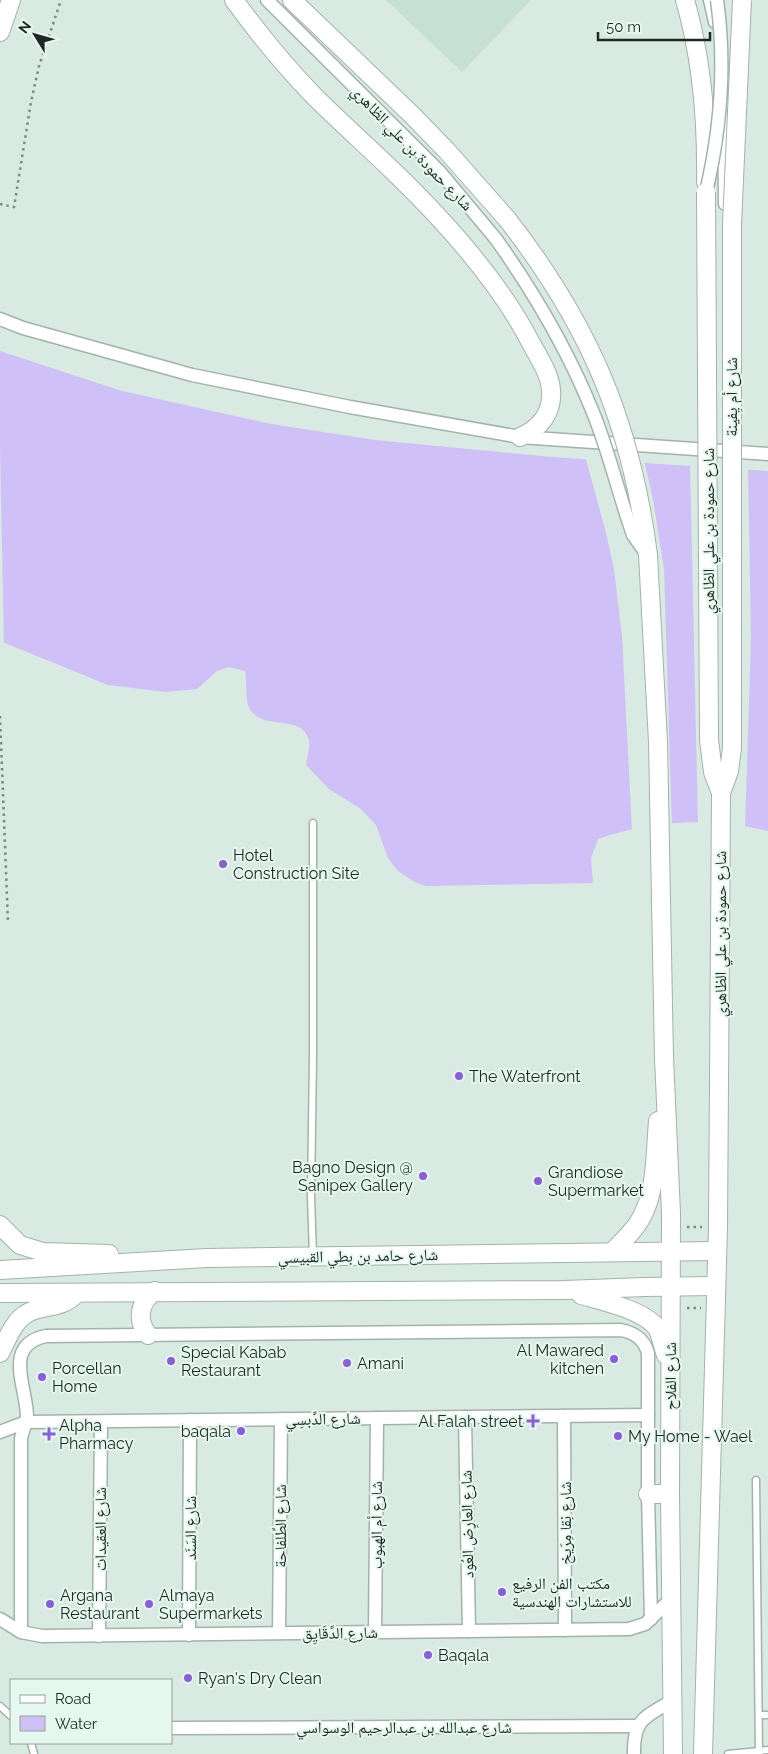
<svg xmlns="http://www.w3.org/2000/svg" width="768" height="1754" viewBox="0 0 768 1754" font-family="Raleway,'Noto Naskh Arabic',sans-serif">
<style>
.built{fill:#c6e0d4}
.water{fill:#cfc0f7}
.pier{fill:#d8eae2}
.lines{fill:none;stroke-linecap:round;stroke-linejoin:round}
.service-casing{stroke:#a2b3ab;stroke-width:9}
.minor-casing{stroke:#a2b3ab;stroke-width:15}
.secondary-casing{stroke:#a2b3ab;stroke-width:20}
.path{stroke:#7d8984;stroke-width:2.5;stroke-dasharray:2.5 4;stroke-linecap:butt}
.service{stroke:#fff;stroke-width:6}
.minor{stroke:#fff;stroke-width:12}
.secondary{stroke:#fff;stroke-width:18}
.minor-bridge-casing{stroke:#a2b3ab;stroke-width:15;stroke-linecap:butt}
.secondary-bridge-casing{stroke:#a2b3ab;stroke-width:20;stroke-linecap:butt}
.minor-bridge{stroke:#fff;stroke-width:12}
.secondary-bridge{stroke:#fff;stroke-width:18}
.poi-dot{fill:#8a5ed8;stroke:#e5f8ef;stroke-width:2}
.labels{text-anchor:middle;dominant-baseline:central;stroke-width:4;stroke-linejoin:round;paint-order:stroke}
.street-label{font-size:16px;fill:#1f2623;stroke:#e5f8ef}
.poi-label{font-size:16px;fill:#1f2623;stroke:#e5f8ef;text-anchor:start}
</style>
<rect width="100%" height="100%" fill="#d8eae2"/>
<!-- built -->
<polygon class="built" points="386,0 531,0 462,72"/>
<!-- water -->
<path class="water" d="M0,351L122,391L271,424L375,440L552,457L768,471V831C712,817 653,820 598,839L591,858L593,883L426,886L415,882L398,871L388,858L376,825L361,809L329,789L306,765C307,758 310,748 309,741C304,715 267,729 253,713C243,703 248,684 245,671L229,667L217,671L197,689L166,692L108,685L0,641Z"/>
<!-- pier -->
<g class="pier">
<polygon points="0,448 4,646 0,644"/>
<polygon points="585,456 644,460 653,499 664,569 672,826 632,831 622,636 614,569 605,529"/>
<polygon points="690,463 748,467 751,639 745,828 698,824"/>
</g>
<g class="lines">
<!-- service casing -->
<g class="service-casing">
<g id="service">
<polyline points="313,1255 311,1197 313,1055 313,823"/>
<polyline points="756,1480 759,1754"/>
<polyline points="0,1706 11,1716"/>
<polyline points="759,1715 768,1715"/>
<polyline points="31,1743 34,1754"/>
<polyline points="728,1754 768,1750"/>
</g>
</g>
<!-- minor casing -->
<g class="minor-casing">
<g id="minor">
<polyline points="267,0 440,172 496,239"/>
<polyline points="710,0 715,22"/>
<polyline points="724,104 725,204"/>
<polyline points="0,319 23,328 192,375 350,407 520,437 768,454"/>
<polyline points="564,1416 565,1630"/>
<polyline points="465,1417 469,1631"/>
<polyline points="0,1432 26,1422 648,1415"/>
<polyline points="0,1619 21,1632 42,1636 629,1629 645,1624 672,1598"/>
<path d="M21,1632V1439C22,1432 26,1424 27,1417C27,1387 2,1345 46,1336L621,1330C635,1333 644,1339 648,1353V1494L651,1619"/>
<polyline points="375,1632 377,1418"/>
<polyline points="279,1633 281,1419"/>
<polyline points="189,1635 190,1420"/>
<polyline points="99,1636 101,1422"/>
<polyline points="171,1728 637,1726"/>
<path d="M634,1754C633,1718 646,1717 673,1700"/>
</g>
</g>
<!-- secondary casing -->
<g class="secondary-casing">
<g id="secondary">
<path d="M234,0C258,33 285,66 314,96C339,121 365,144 391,169C442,218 500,282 532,345C540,359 550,375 551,390C553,412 540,429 520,437"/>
<polyline points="292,0 412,115 447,151 507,219"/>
<path d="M685,0C702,59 707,121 706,182"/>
<polyline points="0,32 11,0"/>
<polyline points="648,555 658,742 664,1058 671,1213 670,1494 673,1754"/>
<polyline points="0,1225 20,1245 43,1252 109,1254"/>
<path d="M612,1252C622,1242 633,1232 640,1220C657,1192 655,1153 658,1121"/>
<polyline points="0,1270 207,1258 717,1251"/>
<polyline points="0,1293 564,1290 645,1287 715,1286"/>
<path d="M581,1295C602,1301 644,1310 657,1328C661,1335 663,1347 666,1355"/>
<path d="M148,1335C136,1320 139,1302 155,1291"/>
<path d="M0,1353C7,1340 13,1322 26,1314C43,1303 60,1311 77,1293"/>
<polyline points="648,1494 670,1494"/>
<polyline points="703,1754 718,1227 721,793"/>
</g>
</g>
<!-- path -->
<g class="path">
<polyline points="0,204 14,207 31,102 39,66 61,0"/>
<polyline points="0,716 8,923"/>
<polyline points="687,1227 702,1227"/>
<polyline points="687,1308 701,1308"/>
</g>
<!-- service -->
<use href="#service" class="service"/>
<!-- minor -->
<use href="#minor" class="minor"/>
<!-- secondary -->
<use href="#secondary" class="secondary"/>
<!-- minor-bridge casing -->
<g class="minor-bridge-casing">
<g id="minor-bridge">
<path d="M706,192C721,128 726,65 717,0"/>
<path d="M496,239C535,294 569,352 594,415C608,450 617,487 629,523L633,535L646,553"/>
</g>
</g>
<!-- secondary-bridge casing -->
<g class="secondary-bridge-casing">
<g id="secondary-bridge">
<polyline points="706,192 709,740 713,772 721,793"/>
<path d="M507,219C589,324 631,422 648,555"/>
<polyline points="721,793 729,771 732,748 732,224 742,0"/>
</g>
</g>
<!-- minor-bridge -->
<use href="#minor-bridge" class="minor-bridge"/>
<!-- secondary-bridge -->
<use href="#secondary-bridge" class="secondary-bridge"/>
</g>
<!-- markers -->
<g class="poi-dot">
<circle cx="223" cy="864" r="5"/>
<circle cx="459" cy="1076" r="5"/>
<circle cx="423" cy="1176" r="5"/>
<circle cx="538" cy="1181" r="5"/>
<circle cx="614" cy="1359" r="5"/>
<circle cx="171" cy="1361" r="5"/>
<circle cx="347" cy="1363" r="5"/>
<circle cx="42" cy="1377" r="5"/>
<path d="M530.5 1413.5h5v5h5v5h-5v5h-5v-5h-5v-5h5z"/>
<circle cx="241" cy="1431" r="5"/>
<path d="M46.5 1426.5h5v5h5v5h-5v5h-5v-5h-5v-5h5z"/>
<circle cx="618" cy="1436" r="5"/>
<circle cx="502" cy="1592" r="5"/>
<circle cx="50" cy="1604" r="5"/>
<circle cx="149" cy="1604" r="5"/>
<circle cx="428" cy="1655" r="5"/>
<circle cx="188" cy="1678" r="5"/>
</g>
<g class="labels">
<!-- street labels -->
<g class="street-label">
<text transform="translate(412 148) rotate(46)">شارع حمودة بن علي الظاهري</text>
<text transform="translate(731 397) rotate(-90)">شارع أم يِفينة</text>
<text transform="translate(708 531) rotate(-90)">شارع حمودة بن علي الظاهري</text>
<text transform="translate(720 934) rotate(-90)">شارع حمودة بن علي الظاهري</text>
<text transform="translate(358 1256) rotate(-1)">شارع حامد بن بطي القبيسي</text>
<text transform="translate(670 1376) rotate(-90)">شارع الفلاح</text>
<text transform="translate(323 1419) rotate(-1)">شارع الدِّبسِي</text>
<text transform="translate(565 1523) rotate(-90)">شارع نِقا مِرَيخ</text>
<text transform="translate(467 1524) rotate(-91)">شارع العارِض العُود</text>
<text transform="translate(376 1525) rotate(-90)">شارع أم الهبوب</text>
<text transform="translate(280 1526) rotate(-90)">شارع الطِّلفاحة</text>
<text transform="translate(190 1528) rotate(-90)">شارع السَنَد</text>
<text transform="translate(100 1529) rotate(-90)">شارع العقيدات</text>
<text transform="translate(340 1633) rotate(-1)">شارع الدَّقَايِق</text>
<text x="404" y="1727">شارع عبدالله بن عبدالرحيم الوسواسي</text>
</g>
<!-- poi labels -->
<g class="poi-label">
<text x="233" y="855">Hotel<tspan x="233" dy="18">Construction Site</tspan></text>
<text x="469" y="1076">The Waterfront</text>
<text x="413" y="1167" text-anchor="end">Bagno Design @<tspan x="413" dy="18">Sanipex Gallery</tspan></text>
<text x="548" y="1172">Grandiose<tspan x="548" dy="18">Supermarket</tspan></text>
<text x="604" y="1350" text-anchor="end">Al Mawared<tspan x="604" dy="18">kitchen</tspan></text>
<text x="181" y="1352">Special Kabab<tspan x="181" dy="18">Restaurant</tspan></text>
<text x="357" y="1363">Amani</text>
<text x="52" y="1368">Porcellan<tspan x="52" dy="18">Home</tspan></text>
<text x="523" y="1421" text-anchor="end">Al Falah street</text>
<text x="59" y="1425">Alpha<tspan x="59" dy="18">Pharmacy</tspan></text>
<text x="231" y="1431" text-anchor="end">baqala</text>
<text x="628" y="1436">My Home - Wael</text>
<text x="512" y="1583">مكتب الفن الرفيع<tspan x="512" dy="18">للاستشارات الهندسية</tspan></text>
<text x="60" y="1595">Argana<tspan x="60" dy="18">Restaurant</tspan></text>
<text x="159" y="1595">Almaya<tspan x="159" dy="18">Supermarkets</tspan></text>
<text x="438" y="1655">Baqala</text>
<text x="198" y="1678">Ryan's Dry Clean</text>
</g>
</g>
<!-- legend -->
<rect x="10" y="1679" width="162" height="65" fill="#e5f8ef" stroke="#96a49d"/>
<rect x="20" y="1695" width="25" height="8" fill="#ffffff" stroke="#96a49d"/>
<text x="55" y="1704" font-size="15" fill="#1f2623">Road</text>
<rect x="20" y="1716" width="25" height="15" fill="#cfc0f7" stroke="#96a49d"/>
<text x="55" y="1729" font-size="15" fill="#1f2623">Water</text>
<!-- north arrow -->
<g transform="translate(35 35) rotate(307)" stroke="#e5f8ef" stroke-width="4" paint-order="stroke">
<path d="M0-4L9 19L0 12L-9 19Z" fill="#1f2623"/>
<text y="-8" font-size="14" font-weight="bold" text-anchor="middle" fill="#1f2623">N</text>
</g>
<!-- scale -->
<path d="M598 32v8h112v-8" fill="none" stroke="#1f2623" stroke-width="2.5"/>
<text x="606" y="32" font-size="15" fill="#1f2623" stroke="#e5f8ef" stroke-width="4" paint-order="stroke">50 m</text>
</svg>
